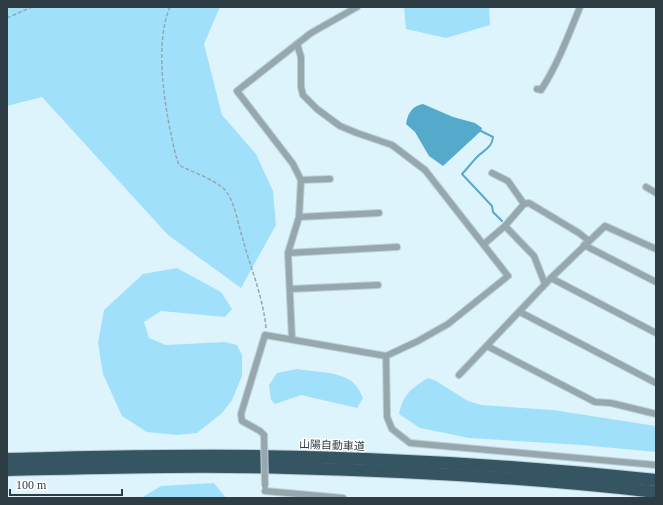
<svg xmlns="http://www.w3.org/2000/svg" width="663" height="505" viewBox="0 0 663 505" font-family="'Times New Roman','Noto Sans JP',serif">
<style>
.green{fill:#a1e0fb}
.water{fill:#55aacb}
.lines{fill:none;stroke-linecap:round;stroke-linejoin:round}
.stream{stroke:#55aacb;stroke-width:2}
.minor-casing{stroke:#bbcfd8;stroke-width:8}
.motorway-casing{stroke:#bbcfd8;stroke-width:14}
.path{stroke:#95a8b0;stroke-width:1.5;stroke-dasharray:4 2;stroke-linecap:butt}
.minor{stroke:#97a7ae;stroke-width:6}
.motorway{stroke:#355563;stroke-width:12}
.minor-bridge-casing{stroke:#bbcfd8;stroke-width:8;stroke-linecap:butt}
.minor-bridge{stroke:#97a7ae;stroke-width:6}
.labels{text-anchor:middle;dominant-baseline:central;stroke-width:3;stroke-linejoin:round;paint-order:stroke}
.street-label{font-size:11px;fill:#2e3d43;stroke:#fff}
</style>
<rect width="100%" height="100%" fill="#def4fd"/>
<!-- green -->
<g class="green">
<polygon points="7,7 220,7 204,44 222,115 256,154 273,191 276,225 241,288 168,235 42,97 7,106"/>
<polygon points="404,7 489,7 490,25 446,38 406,29"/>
<polygon points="177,268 221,292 232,309 225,317 161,311 144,322 149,338 166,345 225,342 237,345 242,355 242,376 232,400 222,413 197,433 177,435 147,432 122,416 103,374 98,343 104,310 143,274"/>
<path d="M297,369C313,372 335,371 350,380C356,384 360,391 363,398L357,408L301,395L275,404L271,400L269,385L277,373Z"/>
<path d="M428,378L436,381L468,401L481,405L553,410L656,426V452L581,445L469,438L420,428L399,414C403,394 412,388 428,378Z"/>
<polygon points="214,483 226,498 141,498 161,486"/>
</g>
<!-- water -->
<path class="water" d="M423,104L453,117L475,123L482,128L481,131L443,166L429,156L415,132L406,124C408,113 412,106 423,104Z"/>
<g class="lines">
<!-- stream -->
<path class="stream" d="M479,130L493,137C492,148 484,150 477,157C472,162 467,169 462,174L492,206L493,212L502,221"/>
<!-- minor casing -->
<g class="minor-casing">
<g id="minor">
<path d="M537,89L541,90C558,64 568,36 580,7"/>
<polyline points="492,173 508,181 524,204"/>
<polyline points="301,180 330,179"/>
<polyline points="646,187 656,193"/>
<polyline points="299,217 379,213"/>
<polyline points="505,226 524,204 529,203 579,233 589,241"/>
<polyline points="484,244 505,226 534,256 545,284"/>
<polyline points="584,245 656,282"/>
<polyline points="288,253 397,247"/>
<polyline points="551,278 656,333"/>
<polyline points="290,289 378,285"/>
<polyline points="520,312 656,383"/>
<polyline points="292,339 288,253 299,217 301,180 293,164 237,91 311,33 357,7"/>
<polyline points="487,346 595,402 611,403 656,414"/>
<polyline points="386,356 387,417 392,429 410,443 656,465"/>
<polyline points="459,375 551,278 605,226 656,249"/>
<polyline points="264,435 260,431 242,421 241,414 265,335 386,356 418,341 448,324 508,276 425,170 392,145 357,133 340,126 317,109 303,95 301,87 301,57 297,44"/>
<polyline points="265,491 343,498"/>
</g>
</g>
<!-- motorway casing -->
<g class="motorway-casing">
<g id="motorway">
<path d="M7,459C59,458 111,456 164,456C328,454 493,463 656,480"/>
<path d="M7,470C101,468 194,465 288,468C410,471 534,478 656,492"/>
</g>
</g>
<!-- path -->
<g class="path">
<path d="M170,7C153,46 166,116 176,156L179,165C193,173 213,178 225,190C235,202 237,221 242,236C250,267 263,296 266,328"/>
<polyline points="7,18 32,7"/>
</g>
<!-- minor -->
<use href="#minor" class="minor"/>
<!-- motorway -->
<use href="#motorway" class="motorway"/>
<!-- minor-bridge casing -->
<g class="minor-bridge-casing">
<polyline id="minor-bridge" points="264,435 265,486"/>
</g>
<!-- minor-bridge -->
<use href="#minor-bridge" class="minor-bridge"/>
</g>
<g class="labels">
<!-- street labels -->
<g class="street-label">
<text transform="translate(332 445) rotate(2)">山陽自動車道</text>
</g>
</g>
<!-- border -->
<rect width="663" height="505" fill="none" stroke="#2e3d43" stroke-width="16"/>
<!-- scale -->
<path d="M10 489v6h112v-6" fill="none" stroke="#2e3d43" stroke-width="2"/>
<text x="16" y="489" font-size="12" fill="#2e3d43" stroke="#ffffff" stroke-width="3" paint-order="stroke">100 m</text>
</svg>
